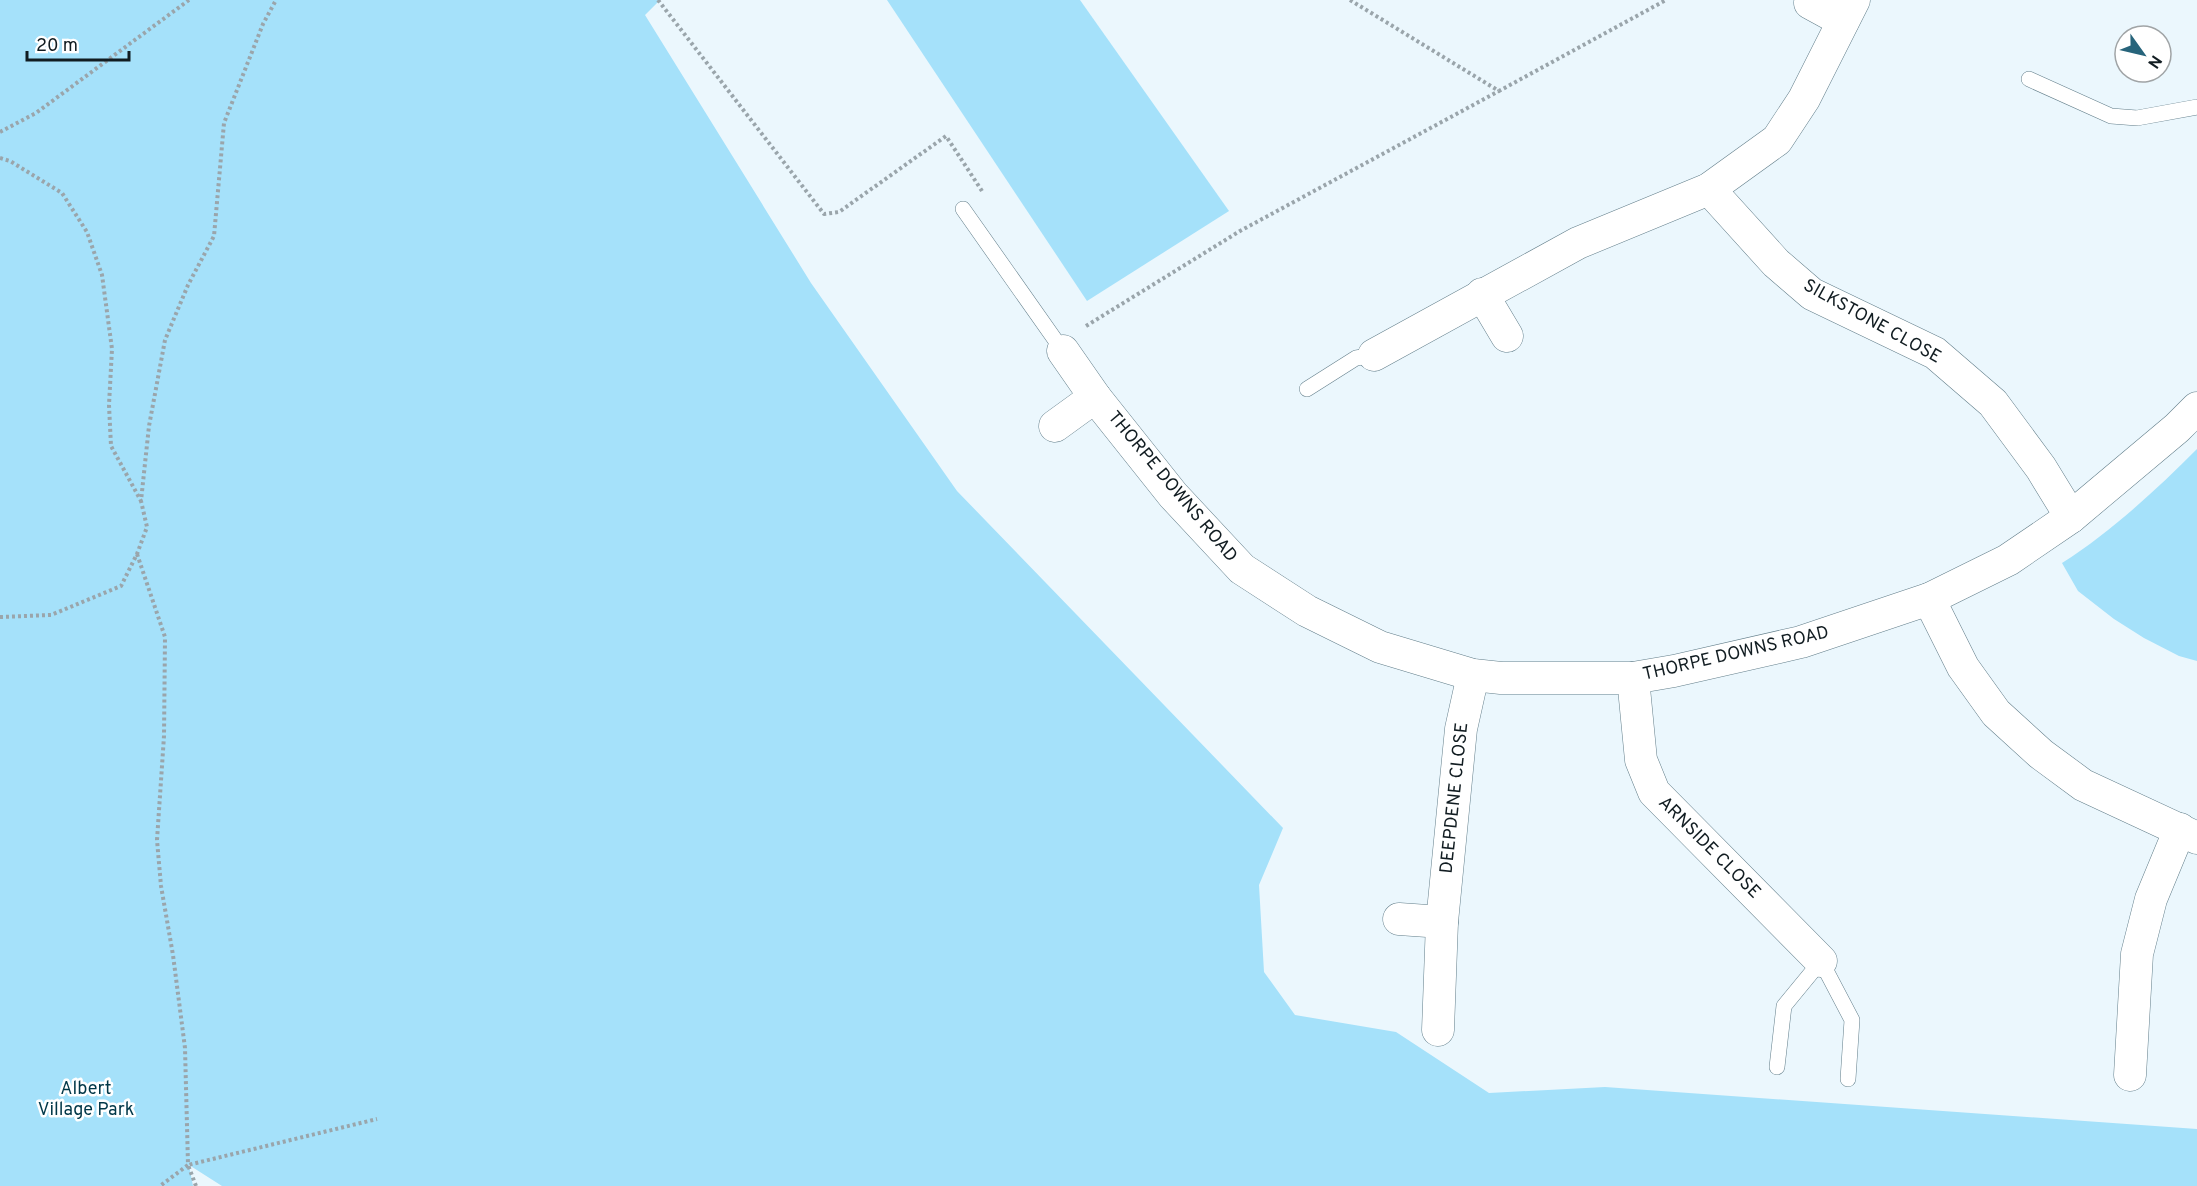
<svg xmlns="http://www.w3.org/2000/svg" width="2197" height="1186" viewBox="0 0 2197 1186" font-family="Overpass,sans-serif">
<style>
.green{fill:#a5e1fa}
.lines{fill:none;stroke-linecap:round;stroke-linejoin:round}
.service-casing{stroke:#627e8a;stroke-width:16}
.minor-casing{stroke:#627e8a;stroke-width:33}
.path{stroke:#9aa5ab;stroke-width:4;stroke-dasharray:3 3;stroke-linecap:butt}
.service{stroke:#fff;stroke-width:15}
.minor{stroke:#fff;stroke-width:32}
.labels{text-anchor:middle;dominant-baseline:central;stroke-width:5;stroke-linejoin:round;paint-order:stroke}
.street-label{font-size:18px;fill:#111c21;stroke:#fff}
.park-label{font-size:18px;fill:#003748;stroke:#fff}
</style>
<rect width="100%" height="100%" fill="#ebf7fd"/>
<!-- green -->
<g class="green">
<polygon points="0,0 660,0 645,15 811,283 957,491 1283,828 1259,885 1264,972 1295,1015 1396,1032 1489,1093 1605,1087 2197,1129 2197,1186 222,1186 189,1165 193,1186 0,1186"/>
<polygon points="887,0 1080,0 1229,211 1087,301"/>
<path d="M2197,449V661L2179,656L2144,638L2114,619L2078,591L2062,563C2111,532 2156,490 2197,449Z"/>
</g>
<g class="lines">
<!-- service casing -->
<g class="service-casing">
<g id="service">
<polyline points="2029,79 2111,116 2137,118 2197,107"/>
<polyline points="963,209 1063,351"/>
<polyline points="1307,389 1356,358 1374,355"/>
<polyline points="1777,1067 1784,1006 1821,961 1852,1020 1848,1079"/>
</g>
</g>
<!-- minor casing -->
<g class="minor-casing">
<g id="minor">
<polyline points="1810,3 1843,21"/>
<polyline points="1709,189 1776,263 1812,294 1935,353 1993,403 2041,468 2071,517"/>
<polyline points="1482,294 1507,336"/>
<polyline points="1063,351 1095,397 1173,495 1242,569 1307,611 1380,647 1473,675 1501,678 1633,678 1674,671 1801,642 1929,599 2008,560 2071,517 2177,428 2197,408"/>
<polyline points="1374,355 1578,243 1709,189 1777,140 1804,99 1854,0"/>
<polyline points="1055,426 1095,397"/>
<polyline points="1929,599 1963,667 1996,713 2041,754 2083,785 2197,838"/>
<polyline points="1633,678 1641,760 1654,792 1821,961"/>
<polyline points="1399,919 1442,922"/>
<polyline points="1438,1030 1442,922 1461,729 1473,675"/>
<polyline points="2130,1075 2137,954 2151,899 2180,829"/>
</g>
</g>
<!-- path -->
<g class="path">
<polyline points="658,0 824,214 839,212 946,136 982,191"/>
<polyline points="1350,0 1499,91 1666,0"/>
<polyline points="0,132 36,113 189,0"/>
<polyline points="0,158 10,161 62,193 87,232 102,275 112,349 109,405 111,446 141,501"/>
<polyline points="1086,326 1240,231 1499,91"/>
<polyline points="137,554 165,637 164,736 157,840 161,886 173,955 185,1048 188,1165 160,1186"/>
<polyline points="0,617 51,615 121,586 137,554 147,527 141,501 149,426 165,340 188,285 214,236 224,123 263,24 276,0"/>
<polyline points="196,1186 188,1165 377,1119"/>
</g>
<!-- service -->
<use href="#service" class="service"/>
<!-- minor -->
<use href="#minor" class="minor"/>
</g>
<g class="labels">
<!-- street labels -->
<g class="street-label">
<text transform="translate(1872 322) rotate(29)">SILKSTONE CLOSE</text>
<text transform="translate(1172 487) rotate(50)">THORPE DOWNS ROAD</text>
<text transform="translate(1736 654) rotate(-13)">THORPE DOWNS ROAD</text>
<text transform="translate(1455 798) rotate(-84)">DEEPDENE CLOSE</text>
<text transform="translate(1709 848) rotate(45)">ARNSIDE CLOSE</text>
</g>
<!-- park labels -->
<g class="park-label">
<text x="86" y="1089">Albert<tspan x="86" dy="21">Village Park</tspan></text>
</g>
</g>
<!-- north arrow -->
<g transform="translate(2143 54) rotate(124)"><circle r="28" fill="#ffffff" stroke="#a0a4a6" stroke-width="1.5"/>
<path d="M0-4.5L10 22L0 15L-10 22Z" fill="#27647b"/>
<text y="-9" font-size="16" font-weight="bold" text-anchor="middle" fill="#111c21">N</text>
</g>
<!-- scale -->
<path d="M27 51v9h102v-9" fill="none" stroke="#111c21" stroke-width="3"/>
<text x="36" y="51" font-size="18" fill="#111c21" stroke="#ffffff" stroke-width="4.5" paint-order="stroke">20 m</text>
</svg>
